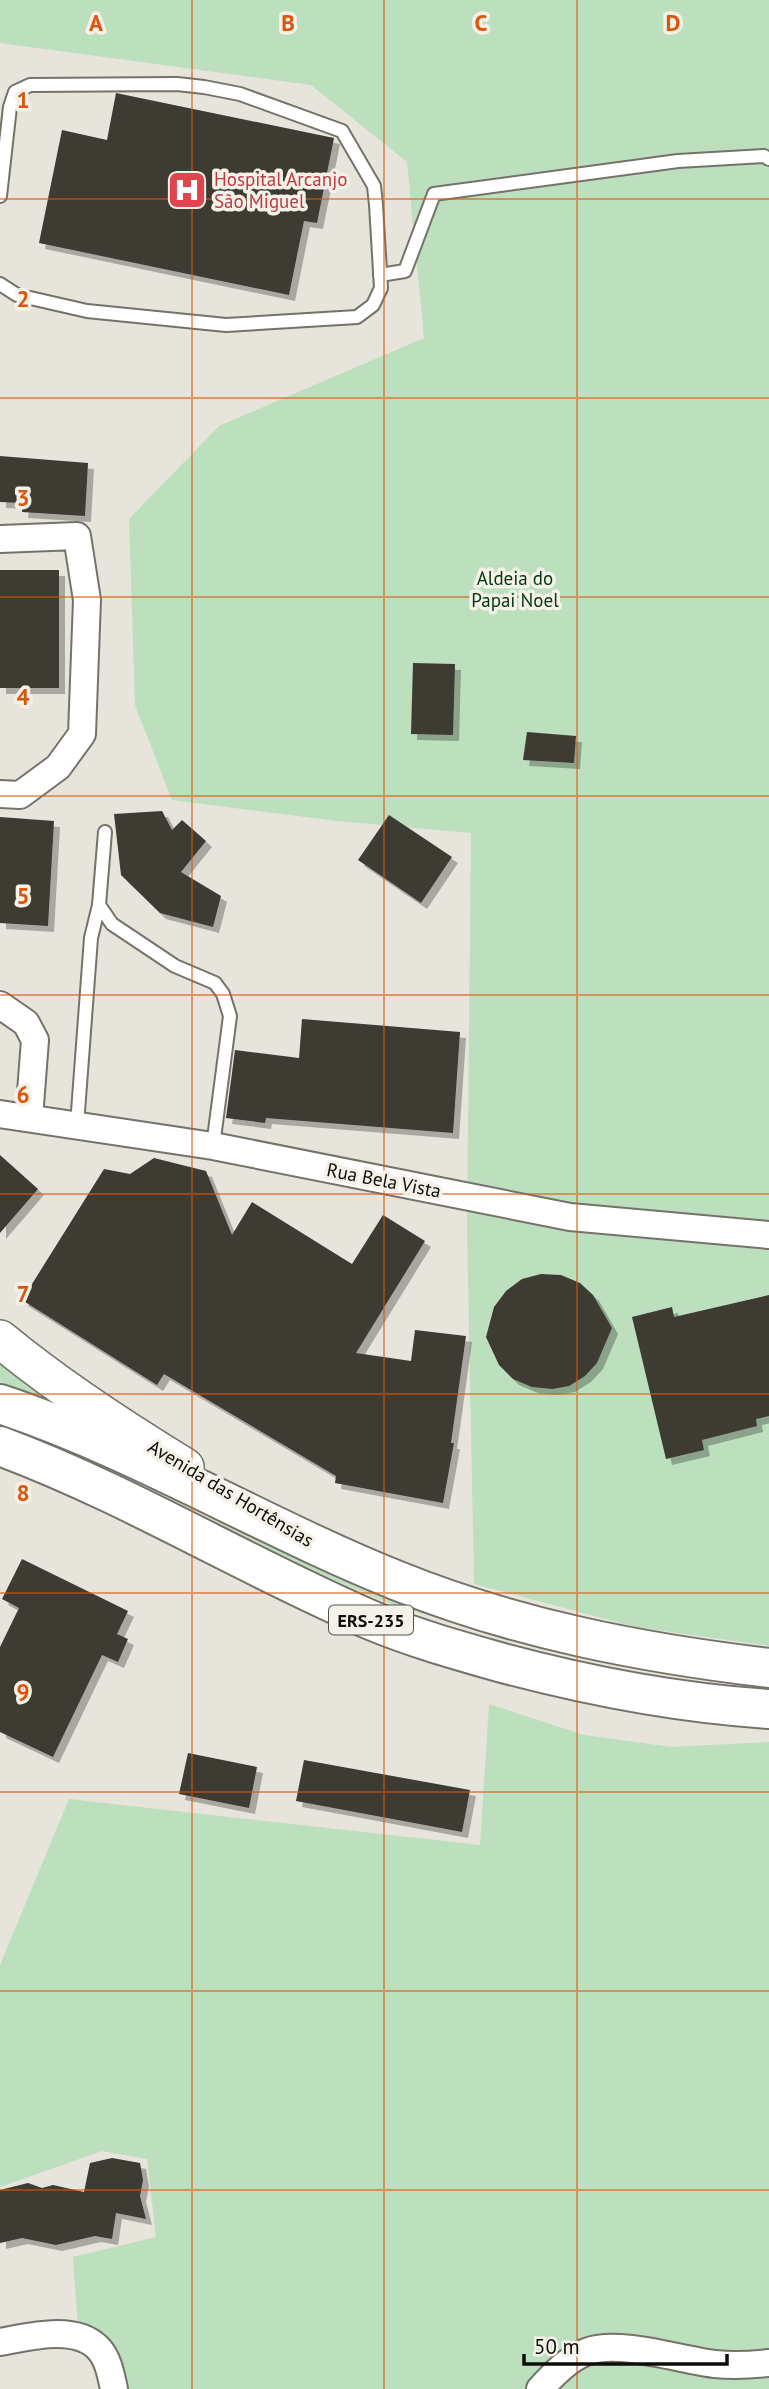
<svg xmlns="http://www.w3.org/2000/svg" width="769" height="2389" viewBox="0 0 769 2389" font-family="'PT Sans',sans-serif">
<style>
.green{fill:#bcdfbe}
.building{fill:#3d3a33;filter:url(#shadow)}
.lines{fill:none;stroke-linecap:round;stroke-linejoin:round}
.service-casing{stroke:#75726a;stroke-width:16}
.minor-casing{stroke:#75726a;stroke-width:30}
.secondary-casing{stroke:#75726a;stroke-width:40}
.primary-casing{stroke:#75726a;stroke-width:42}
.service{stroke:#fff;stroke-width:12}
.minor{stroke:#fff;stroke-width:26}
.secondary{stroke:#fff;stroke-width:37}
.primary{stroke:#fff;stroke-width:38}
.grid{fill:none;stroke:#dd550c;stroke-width:2;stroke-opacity:0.55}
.labels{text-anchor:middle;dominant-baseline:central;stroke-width:7;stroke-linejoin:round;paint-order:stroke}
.shield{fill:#f4f1e8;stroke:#53514d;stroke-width:2}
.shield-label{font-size:18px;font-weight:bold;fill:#0e0d0a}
.health-label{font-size:19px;fill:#be3a42;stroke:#f4f1e8;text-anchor:start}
.park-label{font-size:19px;fill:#01380d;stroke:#f4f1e8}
.street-label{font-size:19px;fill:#0e0d0a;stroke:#f4f1e8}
.grid-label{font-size:23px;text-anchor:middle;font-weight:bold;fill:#dd550c;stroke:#f4f1e8;stroke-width:7;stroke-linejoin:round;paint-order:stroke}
</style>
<defs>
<filter id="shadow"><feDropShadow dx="6" dy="6" stdDeviation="0" flood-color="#0004"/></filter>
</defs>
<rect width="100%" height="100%" fill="#e7e4db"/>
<!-- green -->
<g class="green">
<polygon points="0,0 769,0 769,1646 636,1627 474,1584 467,1226 471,833 337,821 172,800 135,705 129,519 219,426 424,338 407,162 311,85 0,43"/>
<polygon points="0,1356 86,1418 0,1387"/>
<path d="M0,1418L291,1551L769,1681V1688C663,1675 559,1656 457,1624C425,1615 392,1605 362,1592C288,1560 219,1521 147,1487C99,1463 50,1443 0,1426Z"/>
<polygon points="489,1704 584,1735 672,1747 769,1742 769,2389 122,2389 78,2328 73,2257 156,2237 147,2159 102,2151 0,2187 0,1965 69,1799 480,1845"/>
</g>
<!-- building -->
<g class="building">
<polygon points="116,93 334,138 317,223 304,221 289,295 39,243 62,130 107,140"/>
<polygon points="0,456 88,463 85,516 22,512 23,503 0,502"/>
<rect x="0" y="570" width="59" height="118"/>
<polygon points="413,663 455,664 453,735 411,734"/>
<polygon points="527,732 576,736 574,763 523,760"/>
<polygon points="162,811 172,830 182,820 206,841 181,872 221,896 213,927 160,913 121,875 114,814"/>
<polygon points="389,815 452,857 421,903 358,860"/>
<polygon points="0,817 54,821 48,926 0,923"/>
<polygon points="302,1019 460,1032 453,1133 266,1118 265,1123 226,1118 235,1050 299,1058"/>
<polygon points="0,1155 38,1189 0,1233"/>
<polygon points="154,1158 206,1171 232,1235 252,1202 352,1264 383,1215 425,1241 356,1353 411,1361 415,1330 466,1336 451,1443 454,1443 443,1503 335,1483 336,1476 164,1374 157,1385 22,1300 104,1169 130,1174"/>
<polygon points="541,1274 561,1275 580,1283 593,1295 612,1328 597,1363 585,1376 569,1386 552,1389 532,1387 513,1379 499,1365 486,1337 494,1307 506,1291 522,1279"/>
<polygon points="769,1295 769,1416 756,1419 757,1426 702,1440 704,1450 666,1459 632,1317 672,1307 674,1317"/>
<polygon points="22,1559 128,1611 117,1634 128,1639 118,1662 102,1655 53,1757 0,1732 0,1647 19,1608 2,1599"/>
<polygon points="188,1753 257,1767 249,1808 179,1794"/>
<polygon points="304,1760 470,1790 462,1832 296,1801"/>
<polygon points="112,2158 140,2163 143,2180 140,2196 146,2219 116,2213 112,2239 95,2236 56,2245 22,2238 0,2243 0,2190 28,2183 42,2188 53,2185 84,2192 90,2163"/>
</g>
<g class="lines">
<!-- service casing -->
<g class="service-casing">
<g id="service">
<polyline points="0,196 10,107 15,92 30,85 177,84 204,87 240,94 342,131 374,186 376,205 381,288 373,305 357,317 226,325 87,311 17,295 0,284"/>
<polyline points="380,275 405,271 434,194 678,161 764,156 769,159"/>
<polyline points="105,832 99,905 112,924 175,966 215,983 223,994 230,1016 213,1146"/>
<polyline points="77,1125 91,938 99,905"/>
</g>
</g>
<!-- minor casing -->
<g class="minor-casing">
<g id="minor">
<polyline points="0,539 77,536 87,600 82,734 58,767 20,795 0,794"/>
<polyline points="0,1005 26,1023 35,1040 29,1118"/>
<polyline points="0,1114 213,1146 570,1217 769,1235"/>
<path d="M0,2342C28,2337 75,2324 98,2348C108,2358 111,2375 114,2389"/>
<path d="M540,2389C553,2375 568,2359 586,2352C619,2339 680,2360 715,2364C733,2366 751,2365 769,2363"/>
</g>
</g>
<!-- secondary casing -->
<g class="secondary-casing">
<path id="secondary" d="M0,1339C58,1387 121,1428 185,1467"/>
</g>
<!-- primary casing -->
<g class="primary-casing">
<g id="primary">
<path d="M0,1404C138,1450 263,1527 398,1581C517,1629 642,1653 769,1668"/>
<path d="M0,1446C129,1494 247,1567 373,1621C414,1638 457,1650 499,1662C588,1686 677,1703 769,1709"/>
</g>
</g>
<!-- service -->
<use href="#service" class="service"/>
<!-- minor -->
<use href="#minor" class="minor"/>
<!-- secondary -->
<use href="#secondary" class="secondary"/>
<!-- primary -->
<use href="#primary" class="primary"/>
</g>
<!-- grid -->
<path class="grid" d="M192,0V2389M384,0V2389M577,0V2389M0,199H769M0,398H769M0,597H769M0,796H769M0,995H769M0,1194H769M0,1394H769M0,1593H769M0,1792H769M0,1991H769M0,2190H769"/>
<!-- icons -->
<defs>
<g id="hospital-square" transform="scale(2.0125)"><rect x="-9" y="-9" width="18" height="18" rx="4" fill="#e0444e" stroke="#f4f1e8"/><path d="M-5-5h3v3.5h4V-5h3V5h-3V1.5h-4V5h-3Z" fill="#fff"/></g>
</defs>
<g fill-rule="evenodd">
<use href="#hospital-square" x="187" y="190"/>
</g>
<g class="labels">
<!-- shield labels -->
<rect class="shield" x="329" y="1605.5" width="84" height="29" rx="5"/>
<g class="shield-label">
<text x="371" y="1620">ERS-235</text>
</g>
<!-- health labels -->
<g class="health-label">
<text x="214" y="179">Hospital Arcanjo<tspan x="214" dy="22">São Miguel</tspan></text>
</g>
<!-- park labels -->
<g class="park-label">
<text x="515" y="578">Aldeia do<tspan x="515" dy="22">Papai Noel</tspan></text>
</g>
<!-- street labels -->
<g class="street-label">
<text transform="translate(384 1180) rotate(11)">Rua Bela Vista</text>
<text transform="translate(231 1493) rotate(31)">Avenida das Hortênsias</text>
</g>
</g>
<g class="grid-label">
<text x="96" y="31">A</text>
<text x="288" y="31">B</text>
<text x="481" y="31">C</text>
<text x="673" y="31">D</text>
<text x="23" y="108">1</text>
<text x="23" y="307">2</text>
<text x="23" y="506">3</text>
<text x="23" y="705">4</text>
<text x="23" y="904">5</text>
<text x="23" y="1103">6</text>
<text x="23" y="1302">7</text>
<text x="23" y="1501">8</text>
<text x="23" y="1700">9</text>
</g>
<!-- scale -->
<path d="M524 2354v10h203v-10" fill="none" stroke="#0e0d0a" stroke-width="3.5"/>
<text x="534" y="2354" font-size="21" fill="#0e0d0a" stroke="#f4f1e8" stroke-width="5" paint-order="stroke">50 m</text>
</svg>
